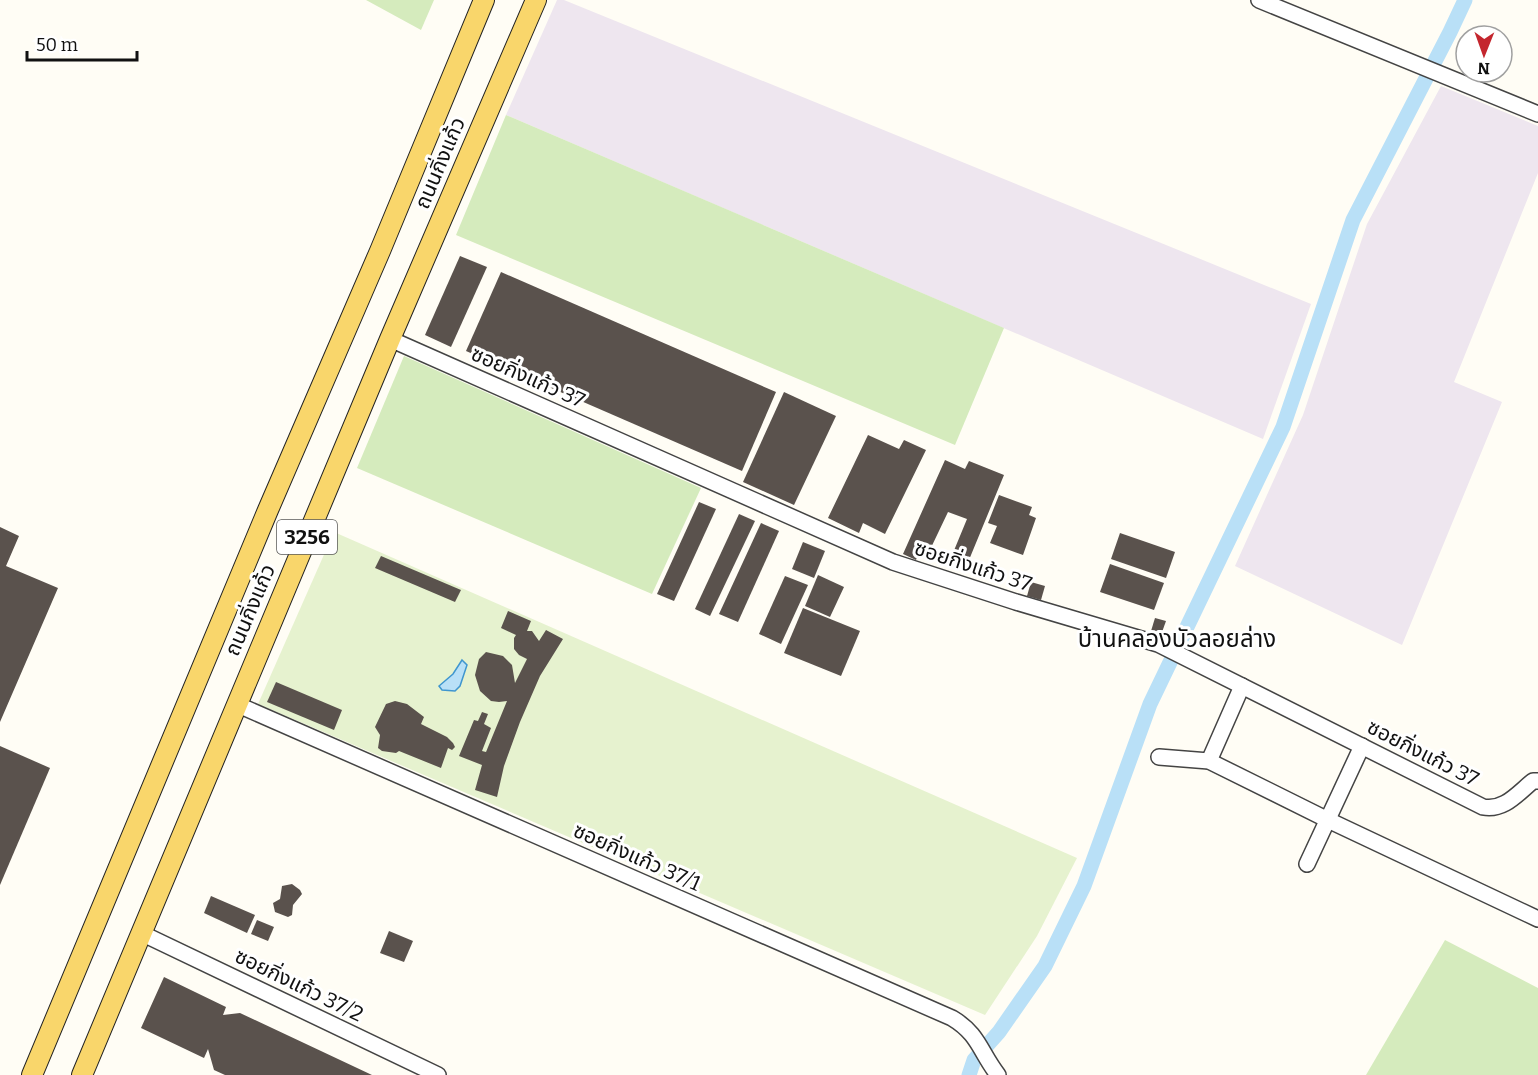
<svg xmlns="http://www.w3.org/2000/svg" width="1538" height="1075" viewBox="0 0 1538 1075" font-family="Bitter,'Noto Sans Thai',serif">
<style>
.industrial{fill:#eee6ef}
.green{fill:#d5ebbd}
.pitch{fill:#e6f2cf}
.water{fill:#b9e0f7;stroke:#3f96cf;stroke-width:1.5}
.lines{fill:none;stroke-linecap:round;stroke-linejoin:round}
.canal{stroke:#b9e0f7;stroke-width:15}
.building{fill:#5a524d}
.minor-casing{stroke:#444;stroke-width:18}
.major-casing{stroke:#222;stroke-width:22}
.minor{stroke:#fff;stroke-width:15}
.major{stroke:#f9d66b;stroke-width:20}
.labels{text-anchor:middle;dominant-baseline:central;stroke-width:6;stroke-linejoin:round;paint-order:stroke}
.shield{fill:#fff;stroke:#585858;stroke-width:1.5}
.shield-label{font-size:20px;font-weight:bold;fill:#111}
.street-label{font-size:21px;fill:#111;stroke:#fff}
.quarter-label{font-size:24px;fill:#111;stroke:#fff}
</style>
<rect width="100%" height="100%" fill="#fffdf5"/>
<!-- industrial -->
<g class="industrial">
<polygon points="557,0 564,0 1311,304 1263,439 506,115"/>
<polygon points="1441,86 1538,126 1538,173 1454,382 1502,402 1402,645 1235,566 1303,415 1367,224"/>
</g>
<!-- green -->
<g class="green">
<polygon points="366,0 434,0 421,30"/>
<polygon points="506,115 1004,328 955,445 456,235"/>
<polygon points="404,356 701,488 652,594 357,468"/>
<polygon points="1445,940 1538,988 1538,1075 1366,1075"/>
</g>
<!-- pitch -->
<polygon class="pitch" points="334,532 1077,858 1037,936 985,1015 258,704"/>
<!-- water -->
<polygon class="water" points="462,660 467,665 460,686 455,691 442,690 439,686 453,674"/>
<g class="lines">
<!-- canal -->
<polyline class="canal" points="969,1075 974,1060 999,1032 1045,966 1084,886 1150,704 1283,427 1353,220 1450,32 1465,0"/>
</g>
<!-- building -->
<g class="building">
<polygon points="460,256 487,267 451,347 425,335"/>
<polygon points="501,272 776,392 742,471 466,351"/>
<polygon points="784,392 836,416 794,505 743,482"/>
<polygon points="868,435 899,449 904,440 926,450 885,534 863,523 859,533 828,518"/>
<polygon points="945,460 965,469 969,461 1004,475 964,572 948,565 967,519 948,512 928,554 919,551 916,560 903,554"/>
<polygon points="999,495 1032,507 1029,515 1036,518 1023,555 990,543 997,526 988,523"/>
<polygon points="699,502 716,509 674,601 657,594"/>
<polygon points="739,514 755,521 710,616 695,609"/>
<polygon points="761,523 779,531 738,622 719,614"/>
<polygon points="0,527 19,536 6,566 58,588 0,722"/>
<polygon points="1120,533 1175,552 1166,578 1111,559"/>
<polygon points="803,542 825,551 814,578 792,569"/>
<polygon points="381,556 461,590 455,602 375,568"/>
<polygon points="1110,564 1164,583 1154,610 1100,592"/>
<polygon points="818,575 844,587 830,617 805,606"/>
<polygon points="785,576 808,585 781,644 759,634"/>
<polygon points="1031,582 1045,586 1041,600 1027,596"/>
<polygon points="803,608 860,631 841,676 784,653"/>
<polygon points="508,611 531,621 527,631 532,631 539,641 546,630 563,639 540,676 520,722 504,766 497,797 475,790 482,765 459,756 474,720 478,721 482,712 488,714 484,724 491,728 482,751 486,752 507,701 499,702 491,701 480,691 475,675 479,659 486,652 503,656 512,665 515,683 527,659 519,655 514,649 514,638 516,635 501,628"/>
<polygon points="1155,618 1166,621 1161,635 1151,631"/>
<polygon points="276,682 342,710 334,730 267,702"/>
<polygon points="395,701 407,704 424,717 421,724 447,737 453,743 455,747 452,750 448,748 441,768 399,751 396,753 382,751 378,748 380,735 375,727 386,704"/>
<polygon points="0,746 50,768 0,885"/>
<polygon points="292,884 300,890 302,894 293,905 292,915 288,917 275,912 273,903 280,899 282,886"/>
<polygon points="211,896 255,915 247,933 204,913"/>
<polygon points="257,920 274,927 268,941 251,934"/>
<polygon points="389,931 413,941 404,962 380,953"/>
<polygon points="164,977 226,1007 223,1015 240,1013 372,1075 225,1075 214,1070 208,1049 204,1058 141,1028"/>
</g>
<g class="lines">
<!-- minor casing -->
<g class="minor-casing">
<g id="minor">
<polyline points="1259,0 1538,114"/>
<path d="M390,339L893,562L1016,602L1158,644L1483,807C1504,811 1517,794 1533,781H1538"/>
<path d="M236,704L952,1018C979,1034 980,1052 998,1075"/>
<polyline points="1159,757 1209,761 1328,820 1538,919"/>
<polyline points="1209,761 1242,686"/>
<polyline points="1307,864 1362,746"/>
<polyline points="141,933 438,1075"/>
</g>
</g>
<!-- major casing -->
<g class="major-casing">
<g id="major">
<polyline points="32,1075 268,510 380,251 484,0"/>
<polyline points="82,1075 390,339 536,0"/>
</g>
</g>
<!-- minor -->
<use href="#minor" class="minor"/>
<!-- major -->
<use href="#major" class="major"/>
</g>
<g class="labels">
<!-- shield labels -->
<rect class="shield" x="277" y="520" width="60" height="34" rx="4.5"/>
<g class="shield-label">
<text x="307" y="537">3256</text>
</g>
<!-- street labels -->
<g class="street-label">
<text transform="translate(440 163) rotate(-67)">ถนนกิ่งแก้ว</text>
<text transform="translate(528 377) rotate(24)">ซอยกิ่งแก้ว 37</text>
<text transform="translate(973 566) rotate(18)">ซอยกิ่งแก้ว 37</text>
<text transform="translate(250 610) rotate(-67)">ถนนกิ่งแก้ว</text>
<text transform="translate(1423 753) rotate(27)">ซอยกิ่งแก้ว 37</text>
<text transform="translate(637 857) rotate(24)">ซอยกิ่งแก้ว 37/1</text>
<text transform="translate(299 985) rotate(26)">ซอยกิ่งแก้ว 37/2</text>
</g>
<!-- quarter labels -->
<g class="quarter-label">
<text x="1177" y="639">บ้านคลองบัวลอยล่าง</text>
</g>
</g>
<!-- north arrow -->
<g transform="translate(1484 54) rotate(181)"><circle r="28" fill="#ffffff" stroke="#a0a0a0" stroke-width="1.5"/>
<path d="M0-4.5L10 22L0 15L-10 22Z" fill="#c4262e"/>
<text y="-9" font-size="16" font-weight="bold" text-anchor="middle" fill="#111111">N</text>
</g>
<!-- scale -->
<path d="M27 51v9h110v-9" fill="none" stroke="#111111" stroke-width="3"/>
<text x="36" y="51" font-size="18" fill="#111111" stroke="#ffffff" stroke-width="4.5" paint-order="stroke">50 m</text>
</svg>
